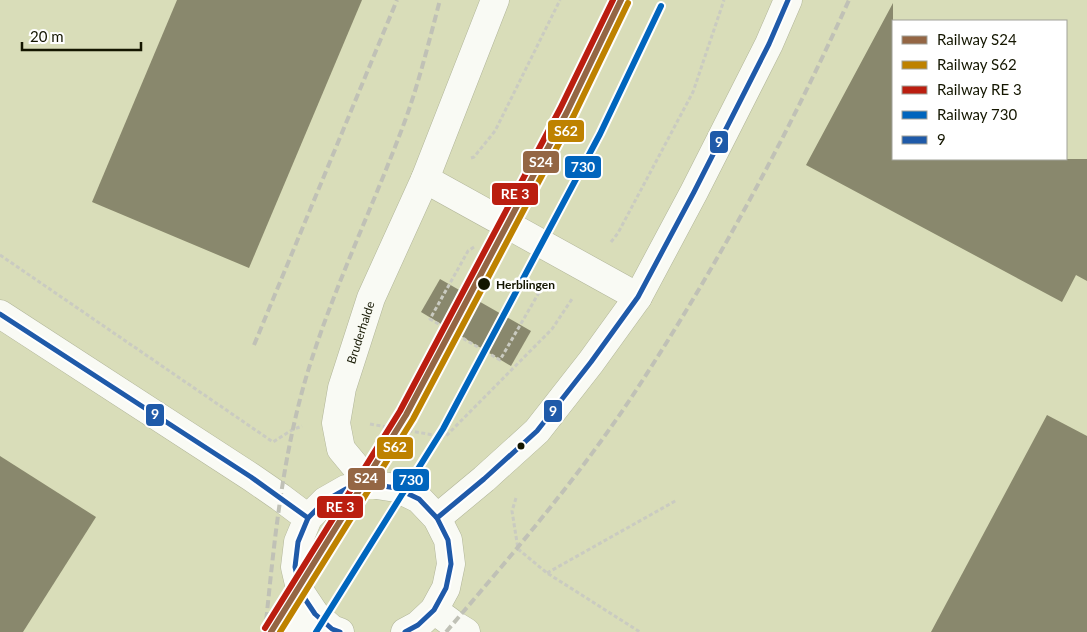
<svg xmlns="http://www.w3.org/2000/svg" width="1087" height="632" viewBox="0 0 1087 632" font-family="Lato,sans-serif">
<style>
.building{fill:#89886d}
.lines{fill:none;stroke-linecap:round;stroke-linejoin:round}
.minor-casing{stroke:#b1b599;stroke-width:29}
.path{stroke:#cacbc1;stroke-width:3;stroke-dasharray:4 2.5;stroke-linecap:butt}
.minor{stroke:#f9faf4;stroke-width:28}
.rail{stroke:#c0c1b6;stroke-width:4;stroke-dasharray:8 4;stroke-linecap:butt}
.bus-1-casing{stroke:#fff;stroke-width:9}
.bus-1{stroke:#1f5aa9;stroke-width:5}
.rail-1-casing{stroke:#fff;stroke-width:10}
.rail-2-casing{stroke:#fff;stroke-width:10}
.rail-3-casing{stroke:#fff;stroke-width:10}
.rail-4-casing{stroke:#fff;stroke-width:10}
.rail-1{stroke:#946644;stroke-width:6}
.rail-2{stroke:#be8200;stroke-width:6}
.rail-3{stroke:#bb1e10;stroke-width:6}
.rail-4{stroke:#0065bd;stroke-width:6}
.stop-dot{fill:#141600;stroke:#fff;stroke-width:2}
.labels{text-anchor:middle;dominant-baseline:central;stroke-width:5;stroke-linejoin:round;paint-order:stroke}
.stop-label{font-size:12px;font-weight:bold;fill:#141600;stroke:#fff;text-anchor:start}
.street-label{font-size:12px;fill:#141600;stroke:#fff}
.line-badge{stroke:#fff;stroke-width:2}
.badge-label{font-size:14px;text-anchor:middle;font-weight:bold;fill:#fff}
</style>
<rect width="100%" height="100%" fill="#d9ddb9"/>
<!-- building -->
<g class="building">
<polygon points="177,0 362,0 249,268 92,202"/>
<polygon points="893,3 893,159 1087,159 1087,281 1076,275 1062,302 806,165"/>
<polygon points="440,279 531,331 511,366 421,312"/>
<polygon points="1047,415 1087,436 1087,632 931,632"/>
<polygon points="0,456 96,517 23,632 0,632"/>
</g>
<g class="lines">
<!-- minor casing -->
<g class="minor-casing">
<g id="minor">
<polyline points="425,179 638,297"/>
<polyline points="0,314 251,477 280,497 308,518"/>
<path id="s1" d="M370,484L341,449L336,423L342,388L371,298L425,179L495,0"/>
<polyline points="437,518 484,479 537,431 591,362 638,297 694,192 769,44 788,0"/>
<polyline points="434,610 453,624 466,632"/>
<polyline points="294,632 315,614"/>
<polyline points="340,632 332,629 315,614 301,593 295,567 298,542 308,518 325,501 346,489 370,484 396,488 419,499 437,518 448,540 451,564 446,588 434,610 418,625 405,632"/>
</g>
</g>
<!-- path -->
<g class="path">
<polyline points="471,158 474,157 495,131 560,0"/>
<polyline points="611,242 618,233 693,92 724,0"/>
<polyline points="474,247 468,251 430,319 500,360 541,289 537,283"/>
<polyline points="0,255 273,442 292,430 302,426"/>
<polyline points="370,424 445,437 552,329 572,299"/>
<polyline points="405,430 458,336"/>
<polyline points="516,498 512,511 518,549 547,573 640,632"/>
<polyline points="547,573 677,500"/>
</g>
<!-- minor -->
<use href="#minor" class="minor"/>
<!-- rail -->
<g class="rail">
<polyline points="254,345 397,0"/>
<path d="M265,632C274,544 282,456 308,371C333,290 370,213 400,134C417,91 428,45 440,0"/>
<path d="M446,632C510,557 574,483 629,401C713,274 786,139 849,0"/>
</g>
<!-- bus-1 casing -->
<g class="bus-1-casing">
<g id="bus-1">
<polyline points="0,314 251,477 308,518"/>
<polyline points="437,518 484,479 537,431 591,362 638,297 694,192 769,44 788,0"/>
<polyline points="340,632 332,629 315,614 301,593 295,567 298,542 308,518 325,501 346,489 370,484 396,488 419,499 437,518 448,540 451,564 446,588 434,610 418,625 405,632"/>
</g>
</g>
<!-- bus-1 -->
<use href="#bus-1" class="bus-1"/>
<!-- rail-1 casing -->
<g class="rail-1-casing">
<polyline id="rail-1" points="271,632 406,415 567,112 621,0"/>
</g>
<!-- rail-2 casing -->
<g class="rail-2-casing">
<polyline id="rail-2" points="280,632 413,419 574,115 628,3"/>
</g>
<!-- rail-3 casing -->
<g class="rail-3-casing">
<polyline id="rail-3" points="265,628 400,411 560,109 613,0"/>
</g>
<!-- rail-4 casing -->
<g class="rail-4-casing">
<polyline id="rail-4" points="316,632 443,429 600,134 661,6"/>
</g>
<!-- rail-1 -->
<use href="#rail-1" class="rail-1"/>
<!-- rail-2 -->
<use href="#rail-2" class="rail-2"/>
<!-- rail-3 -->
<use href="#rail-3" class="rail-3"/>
<!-- rail-4 -->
<use href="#rail-4" class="rail-4"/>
</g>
<!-- markers -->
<g class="stop-dot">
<circle cx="484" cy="284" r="7"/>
<circle cx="521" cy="446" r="4.5"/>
</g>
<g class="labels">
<!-- stop labels -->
<g class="stop-label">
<text x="496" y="284">Herblingen</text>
</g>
<!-- street labels -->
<g class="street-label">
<text stroke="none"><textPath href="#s1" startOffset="166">Bruderhalde</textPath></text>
</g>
</g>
<g class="line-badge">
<rect x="547" y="119" width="38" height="24" rx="5" fill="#be8200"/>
<rect x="709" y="130" width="20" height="24" rx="5" fill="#1f5aa9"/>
<rect x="522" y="150" width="38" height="24" rx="5" fill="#946644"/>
<rect x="564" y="155" width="38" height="24" rx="5" fill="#0065bd"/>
<rect x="491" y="182" width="48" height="24" rx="5" fill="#bb1e10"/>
<rect x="543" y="399" width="20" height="24" rx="5" fill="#1f5aa9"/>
<rect x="145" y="403" width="20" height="24" rx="5" fill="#1f5aa9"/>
<rect x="376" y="436" width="38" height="24" rx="5" fill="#be8200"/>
<rect x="347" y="467" width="39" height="24" rx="5" fill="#946644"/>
<rect x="392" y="468" width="38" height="24" rx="5" fill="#0065bd"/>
<rect x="316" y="495" width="48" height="24" rx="5" fill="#bb1e10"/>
</g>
<g class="badge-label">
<text x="566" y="136">S62</text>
<text x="719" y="147">9</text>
<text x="541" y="167">S24</text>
<text x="583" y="172">730</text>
<text x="515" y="199">RE 3</text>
<text x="553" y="416">9</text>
<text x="155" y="419">9</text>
<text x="395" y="452">S62</text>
<text x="366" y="483">S24</text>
<text x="411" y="485">730</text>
<text x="340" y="512">RE 3</text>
</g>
<!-- legend -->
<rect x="892" y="20" width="175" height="140" fill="#ffffff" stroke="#a1a299"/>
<rect x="902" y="36" width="25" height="8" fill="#946644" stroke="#a1a299"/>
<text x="937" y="45" font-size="15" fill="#141600">Railway S24</text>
<rect x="902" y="61" width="25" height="8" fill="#be8200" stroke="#a1a299"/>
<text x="937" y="70" font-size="15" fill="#141600">Railway S62</text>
<rect x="902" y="86" width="25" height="8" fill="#bb1e10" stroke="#a1a299"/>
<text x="937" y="95" font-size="15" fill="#141600">Railway RE 3</text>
<rect x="902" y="111" width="25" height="8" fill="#0065bd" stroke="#a1a299"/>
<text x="937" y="120" font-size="15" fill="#141600">Railway 730</text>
<rect x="902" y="136" width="25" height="8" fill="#1f5aa9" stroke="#a1a299"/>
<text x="937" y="145" font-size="15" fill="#141600">9</text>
<!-- scale -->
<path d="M22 42v8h119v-8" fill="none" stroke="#141600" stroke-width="2.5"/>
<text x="30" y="42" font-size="15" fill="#141600" stroke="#ffffff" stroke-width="4" paint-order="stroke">20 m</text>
</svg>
